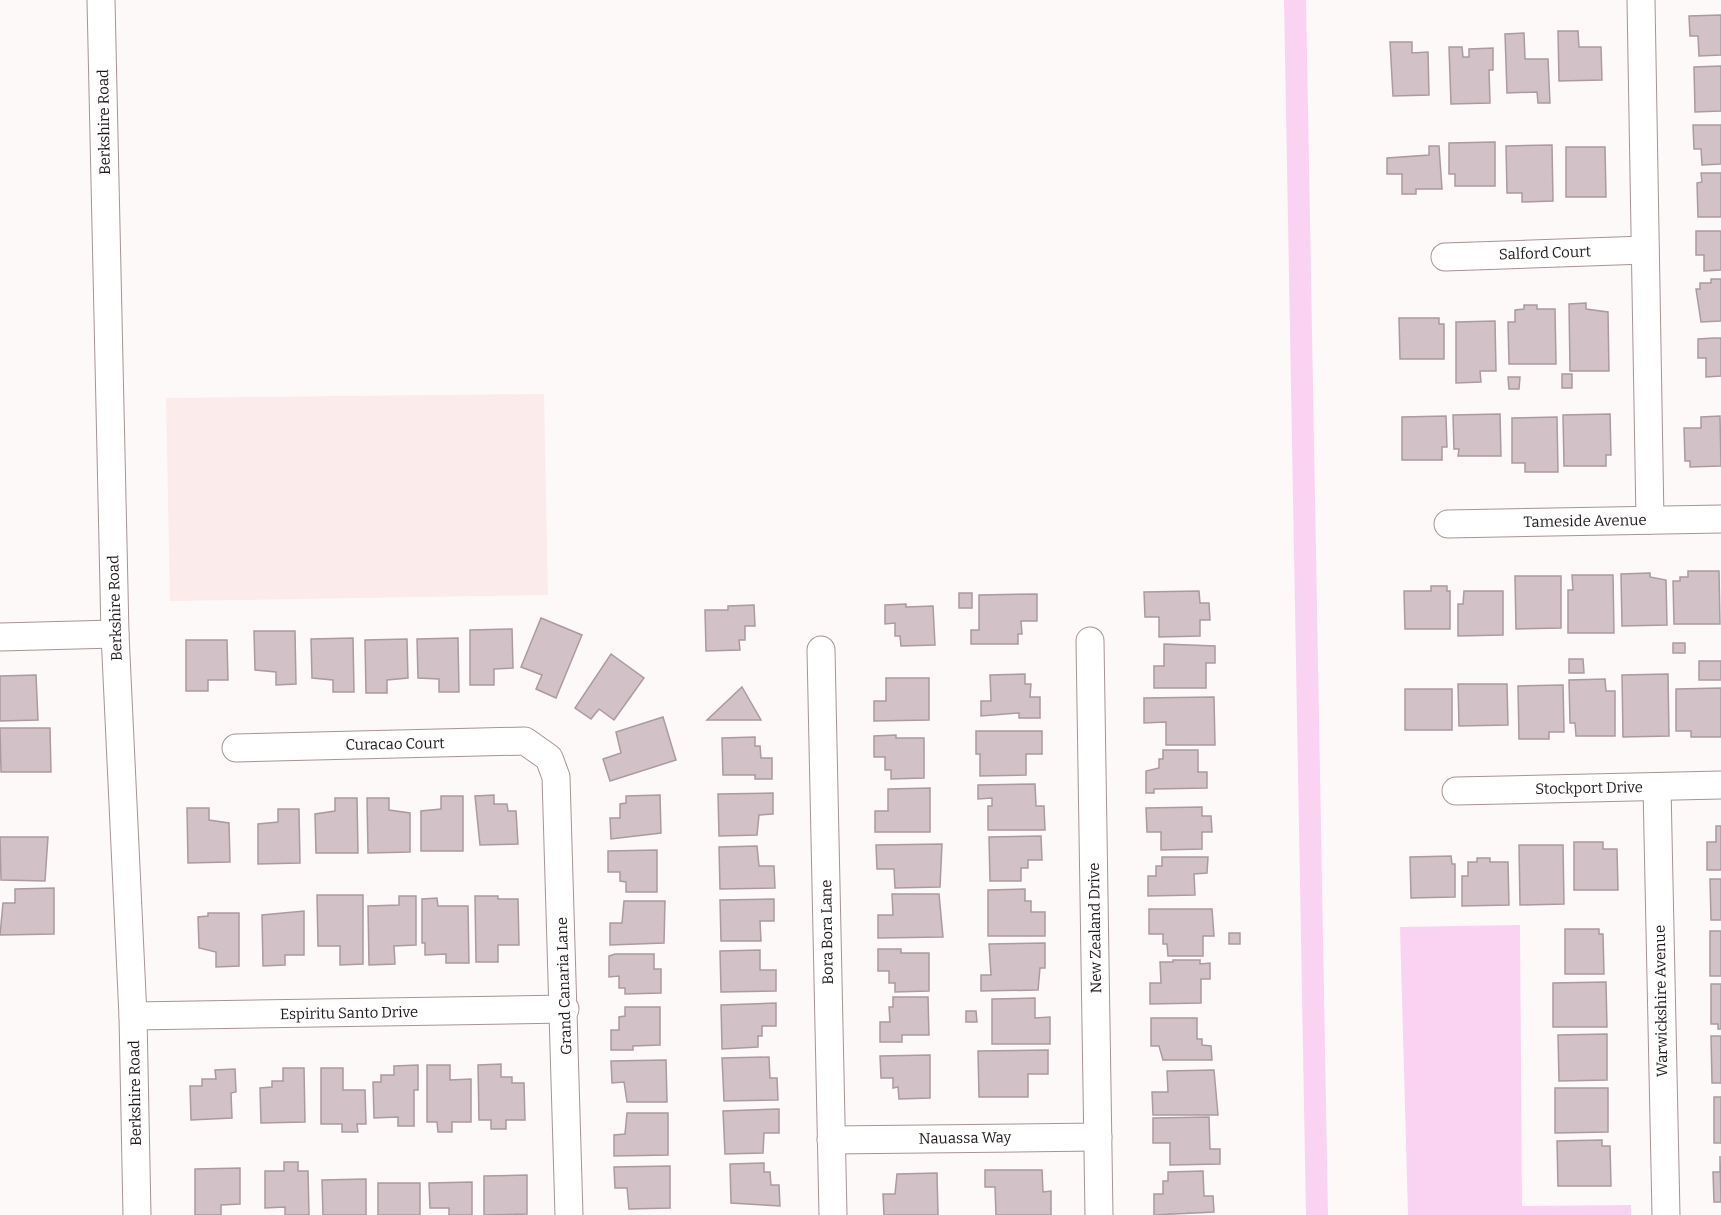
<svg xmlns="http://www.w3.org/2000/svg" width="1721" height="1215" viewBox="0 0 1721 1215" font-family="Bitter,serif">
<style>
.built{fill:#fcebeb}
.water{fill:#fad3f2}
.lines{fill:none;stroke-linecap:round;stroke-linejoin:round}
.canal{stroke:#fad3f2;stroke-width:22}
.building{fill:#d2c1c7;stroke:#ab9aa0;stroke-width:1.5}
.minor-casing{stroke:#a69494;stroke-width:29}
.minor{stroke:#fff;stroke-width:27}
.labels{text-anchor:middle;dominant-baseline:central;stroke-width:4.5;stroke-linejoin:round;paint-order:stroke}
.street-label{font-size:15px;fill:#211a1a;stroke:#fff}
</style>
<rect width="100%" height="100%" fill="#fdf9f9"/>
<!-- built -->
<polygon class="built" points="544,394 548,595 170,601 166,398"/>
<!-- water -->
<polygon class="water" points="1520,925 1522,1206 1631,1205 1631,1215 1408,1215 1400,927"/>
<g class="lines">
<!-- canal -->
<polyline class="canal" points="1295,0 1317,1215"/>
</g>
<!-- building -->
<g class="building">
<polygon points="1721,15 1721,55 1699,56 1698,36 1690,36 1689,16"/>
<polygon points="1558,31 1578,31 1579,47 1601,47 1602,80 1559,81"/>
<polygon points="1524,33 1525,59 1548,59 1550,103 1538,103 1537,92 1507,93 1505,34"/>
<polygon points="1390,42 1412,42 1412,53 1428,52 1429,95 1393,96"/>
<polygon points="1449,47 1462,47 1463,57 1469,57 1469,49 1493,48 1493,70 1489,70 1490,103 1451,104"/>
<polygon points="1721,66 1721,111 1695,112 1694,67"/>
<polygon points="1693,125 1721,125 1721,164 1702,165 1701,149 1694,149"/>
<polygon points="1495,142 1495,186 1455,186 1455,174 1449,174 1449,143"/>
<polygon points="1552,145 1553,201 1522,202 1522,193 1507,193 1506,146"/>
<polygon points="1429,146 1439,146 1442,189 1416,189 1416,194 1402,194 1402,174 1387,174 1387,158 1429,155"/>
<polygon points="1566,147 1605,147 1606,197 1566,197"/>
<polygon points="1701,173 1721,173 1721,217 1698,217 1697,183 1702,182"/>
<polygon points="1696,231 1721,231 1721,270 1704,271 1704,255 1696,255"/>
<polygon points="1711,279 1721,279 1721,321 1701,322 1696,289 1700,289 1700,283 1711,283"/>
<polygon points="1586,303 1586,309 1608,312 1609,371 1570,371 1569,304"/>
<polygon points="1524,305 1537,305 1537,309 1555,309 1556,364 1509,364 1508,322 1515,322 1515,310 1524,309"/>
<polygon points="1399,318 1439,318 1439,324 1444,324 1444,359 1400,359"/>
<polygon points="1495,321 1496,371 1480,371 1481,382 1456,383 1456,322"/>
<polygon points="1714,338 1721,338 1721,376 1706,377 1706,358 1698,358 1698,339"/>
<rect x="1562" y="374" width="10" height="14"/>
<polygon points="1508,377 1520,377 1519,389 1509,389"/>
<polygon points="1500,414 1501,456 1458,456 1459,449 1454,449 1453,415"/>
<polygon points="1610,414 1611,455 1606,455 1606,466 1564,466 1563,415"/>
<polygon points="1446,416 1447,447 1442,447 1442,460 1402,460 1402,417"/>
<polygon points="1720,416 1721,466 1690,467 1690,461 1685,461 1684,428 1701,428 1701,417"/>
<polygon points="1557,417 1558,472 1525,472 1525,463 1512,463 1512,418"/>
<polygon points="1688,571 1719,571 1720,624 1674,624 1673,581 1680,581 1680,577 1688,577"/>
<polygon points="1650,573 1650,577 1666,580 1667,625 1622,626 1621,574"/>
<polygon points="1572,575 1613,575 1614,633 1568,633 1568,590 1573,590"/>
<polygon points="1515,576 1561,576 1561,628 1516,629"/>
<polygon points="1431,586 1447,586 1447,591 1450,591 1450,629 1405,629 1404,591 1431,591"/>
<polygon points="1199,591 1200,603 1209,603 1210,620 1200,620 1200,636 1159,637 1159,617 1145,617 1144,592"/>
<polygon points="1464,591 1503,591 1503,635 1458,636 1458,604 1463,604"/>
<rect x="959" y="593" width="13" height="15"/>
<polygon points="1037,594 1037,621 1021,621 1022,634 1018,634 1018,644 971,644 971,630 979,630 979,595"/>
<polygon points="906,604 906,607 933,606 935,645 901,646 900,636 895,636 895,623 885,624 885,605"/>
<polygon points="754,605 755,626 745,626 745,640 739,640 740,650 706,651 705,610 728,610 728,606"/>
<polygon points="541,618 582,635 556,698 536,689 542,675 521,667"/>
<polygon points="512,629 513,668 494,669 494,685 470,685 470,630"/>
<polygon points="254,631 295,631 296,684 276,685 276,672 255,670"/>
<polygon points="353,638 354,692 333,692 333,680 312,678 311,639"/>
<polygon points="458,638 459,692 439,692 439,679 418,678 417,639"/>
<polygon points="407,639 408,678 387,680 387,693 366,693 365,640"/>
<polygon points="186,640 227,640 228,680 208,680 208,691 186,691"/>
<rect x="1673" y="643" width="12" height="10"/>
<polygon points="1164,644 1215,646 1215,663 1206,663 1206,688 1154,688 1154,666 1164,666"/>
<polygon points="611,654 644,678 614,720 599,709 591,719 575,708"/>
<polygon points="1569,659 1583,659 1584,673 1569,673"/>
<rect x="1699" y="661" width="22" height="19"/>
<polygon points="1025,674 1025,684 1031,684 1030,697 1040,697 1040,718 1019,718 1019,713 981,716 981,701 991,701 990,675"/>
<polygon points="1668,674 1669,736 1623,737 1622,675"/>
<polygon points="36,675 38,720 0,721 0,676"/>
<polygon points="886,678 929,678 929,720 874,721 874,701 886,701"/>
<polygon points="1605,679 1606,691 1615,691 1615,736 1576,736 1575,723 1570,723 1569,680"/>
<polygon points="1458,684 1507,684 1508,725 1459,726"/>
<polygon points="1563,685 1564,732 1549,732 1549,739 1519,739 1518,686"/>
<polygon points="742,687 761,720 707,720"/>
<polygon points="1721,688 1721,737 1691,737 1691,731 1676,731 1676,689"/>
<rect x="1405" y="689" width="47" height="41"/>
<polygon points="1214,697 1215,745 1166,745 1166,722 1144,723 1144,698"/>
<polygon points="663,717 676,760 610,781 603,759 621,753 616,732"/>
<polygon points="0,728 50,728 51,772 1,772"/>
<polygon points="976,731 1042,731 1042,754 1026,754 1026,775 980,776 980,754 976,754"/>
<polygon points="896,735 896,738 924,738 924,778 891,779 891,770 885,770 885,757 874,757 874,736"/>
<polygon points="755,737 755,746 760,746 761,758 772,758 772,779 755,779 755,775 723,775 722,738"/>
<polygon points="1163,750 1198,750 1198,772 1207,772 1207,788 1154,789 1154,793 1146,793 1146,771 1159,768 1159,759 1163,759"/>
<polygon points="1035,784 1036,806 1044,806 1045,830 988,830 988,806 992,806 992,798 978,799 978,785"/>
<polygon points="930,788 930,832 875,832 875,811 888,811 888,789"/>
<polygon points="773,793 773,814 759,815 757,835 719,836 718,794"/>
<polygon points="494,795 494,804 507,804 508,811 516,811 518,844 480,845 475,796"/>
<polygon points="660,795 661,833 611,839 610,818 620,818 620,804 626,803 626,796"/>
<polygon points="441,796 463,796 463,851 421,851 421,811 441,809"/>
<polygon points="335,798 357,798 358,853 316,853 315,814 335,811"/>
<polygon points="367,798 389,798 389,810 410,813 410,852 368,853"/>
<polygon points="1202,807 1202,816 1211,816 1212,832 1202,832 1202,849 1161,850 1161,832 1147,832 1146,808"/>
<polygon points="187,808 209,808 209,820 229,823 230,862 188,863"/>
<polygon points="278,809 299,809 300,863 258,864 258,824 278,822"/>
<polygon points="1716,826 1721,826 1721,870 1707,870 1707,842 1716,842"/>
<polygon points="1041,836 1042,860 1028,860 1028,868 1021,868 1021,881 990,881 989,837"/>
<polygon points="0,837 48,837 45,881 1,880"/>
<polygon points="1574,842 1603,842 1603,849 1617,849 1618,890 1574,890"/>
<polygon points="942,844 940,887 895,888 894,869 877,869 876,845"/>
<polygon points="1519,845 1563,845 1564,904 1520,905"/>
<polygon points="757,846 759,866 774,866 775,888 720,889 719,847"/>
<polygon points="657,850 657,892 626,892 626,882 620,881 620,872 608,872 608,851"/>
<polygon points="1451,856 1452,864 1455,864 1455,897 1411,898 1410,857"/>
<polygon points="1162,857 1208,857 1207,873 1194,874 1195,895 1148,896 1148,876 1156,876 1156,866 1162,866"/>
<polygon points="1477,858 1490,858 1490,862 1508,862 1509,905 1462,906 1462,876 1468,876 1468,862 1477,862"/>
<polygon points="1710,879 1721,879 1721,920 1711,920"/>
<polygon points="54,888 54,934 0,935 3,903 15,903 15,889"/>
<polygon points="1025,889 1025,901 1031,901 1031,912 1045,912 1045,936 988,936 988,890"/>
<polygon points="892,894 939,894 943,937 878,938 878,915 893,915"/>
<polygon points="317,895 363,895 363,964 340,965 340,946 318,946"/>
<polygon points="399,896 416,896 416,945 394,946 395,964 369,965 368,906 399,905"/>
<polygon points="475,896 498,896 498,899 518,899 519,945 498,945 498,962 476,962"/>
<polygon points="437,898 438,906 468,906 469,963 446,963 446,954 425,955 425,943 422,943 422,899"/>
<polygon points="774,899 774,921 760,921 761,941 721,941 720,900"/>
<polygon points="624,901 665,901 664,943 610,945 610,923 622,923"/>
<polygon points="1149,909 1212,909 1214,936 1203,936 1203,956 1168,956 1167,944 1163,944 1163,934 1149,934"/>
<polygon points="304,911 304,955 285,955 285,965 263,966 262,915"/>
<polygon points="208,913 239,913 239,966 216,967 216,952 199,948 198,917 208,916"/>
<polygon points="1565,929 1599,929 1599,934 1603,934 1604,974 1565,974"/>
<rect x="1710" y="931" width="11" height="45"/>
<rect x="1229" y="933" width="11" height="11"/>
<polygon points="1045,943 1045,968 1040,968 1038,990 981,991 981,975 991,975 989,944"/>
<polygon points="878,949 901,949 901,953 929,953 929,991 895,992 895,983 889,983 889,971 878,971"/>
<polygon points="760,950 760,970 776,970 776,991 721,992 720,951"/>
<polygon points="615,954 654,954 654,969 661,969 661,993 625,994 625,988 619,988 619,976 609,977 609,956"/>
<polygon points="1173,960 1200,960 1200,964 1210,963 1210,979 1201,979 1201,1003 1150,1004 1150,983 1161,983 1160,962 1173,962"/>
<polygon points="1606,982 1607,1027 1553,1027 1553,983"/>
<polygon points="1711,984 1721,984 1721,1029 1718,1029 1718,1024 1711,1024"/>
<polygon points="893,997 928,997 929,1035 902,1035 902,1042 880,1042 880,1022 890,1022 889,1007 893,1007"/>
<polygon points="1035,998 1035,1018 1050,1017 1050,1044 992,1044 992,999"/>
<polygon points="776,1003 776,1026 762,1026 762,1036 758,1036 758,1047 722,1049 721,1005"/>
<polygon points="625,1007 660,1007 660,1045 633,1046 633,1050 611,1050 611,1030 619,1030 619,1017 625,1016"/>
<polygon points="966,1011 976,1011 977,1022 966,1022"/>
<polygon points="1151,1018 1197,1018 1197,1039 1202,1039 1202,1045 1211,1046 1212,1060 1163,1060 1159,1046 1151,1046"/>
<polygon points="1607,1034 1607,1080 1559,1081 1558,1035"/>
<polygon points="1711,1036 1721,1036 1721,1083 1712,1083"/>
<polygon points="1048,1050 1048,1074 1028,1074 1028,1097 979,1097 978,1051"/>
<polygon points="930,1055 930,1098 899,1099 898,1087 893,1088 893,1078 881,1078 880,1056"/>
<polygon points="769,1057 770,1078 777,1078 778,1100 724,1101 722,1058"/>
<polygon points="666,1060 667,1102 627,1102 624,1082 612,1083 611,1061"/>
<polygon points="501,1064 501,1077 512,1077 512,1083 524,1083 525,1120 506,1120 506,1129 491,1129 491,1120 479,1120 478,1065"/>
<polygon points="418,1065 418,1090 414,1090 414,1126 398,1126 398,1117 374,1118 373,1082 381,1082 381,1075 394,1075 394,1066"/>
<polygon points="427,1065 450,1065 450,1080 471,1079 471,1122 452,1122 452,1132 438,1132 437,1122 427,1122"/>
<polygon points="283,1068 304,1068 305,1122 261,1123 260,1088 272,1087 272,1081 283,1081"/>
<polygon points="321,1068 343,1068 343,1090 365,1090 366,1124 357,1124 358,1132 342,1132 342,1124 321,1124"/>
<polygon points="235,1069 236,1092 231,1093 232,1118 191,1120 190,1086 202,1086 202,1079 216,1079 215,1070"/>
<polygon points="1214,1070 1218,1115 1153,1115 1152,1092 1168,1092 1167,1071"/>
<polygon points="1555,1088 1608,1088 1608,1132 1555,1133"/>
<rect x="1714" y="1097" width="7" height="46"/>
<polygon points="779,1109 779,1133 764,1133 763,1153 725,1154 723,1111"/>
<polygon points="627,1113 668,1113 668,1155 614,1156 614,1135 625,1134"/>
<polygon points="1209,1117 1210,1149 1220,1149 1220,1164 1170,1165 1170,1143 1153,1143 1153,1118"/>
<polygon points="1602,1140 1602,1146 1610,1146 1611,1186 1558,1186 1557,1141"/>
<polygon points="1720,1156 1721,1202 1714,1202 1713,1172 1720,1172"/>
<polygon points="284,1162 298,1162 298,1171 308,1171 309,1215 285,1215 285,1207 265,1208 265,1171 284,1171"/>
<polygon points="764,1163 764,1172 770,1172 771,1185 779,1185 780,1206 731,1203 730,1164"/>
<polygon points="670,1166 670,1208 629,1209 627,1188 615,1188 614,1167"/>
<polygon points="240,1168 240,1204 221,1205 221,1215 195,1215 195,1169"/>
<polygon points="985,1170 1042,1170 1043,1192 1051,1191 1051,1215 996,1215 995,1187 985,1187"/>
<polygon points="1203,1171 1204,1196 1213,1196 1214,1212 1154,1215 1154,1194 1163,1194 1163,1181 1168,1181 1168,1172"/>
<polygon points="937,1173 938,1215 884,1215 883,1194 895,1194 897,1174"/>
<polygon points="527,1175 527,1214 484,1215 484,1176"/>
<polygon points="366,1179 366,1215 323,1215 322,1180"/>
<polygon points="472,1182 472,1215 449,1215 449,1208 430,1208 429,1183"/>
<rect x="378" y="1183" width="42" height="32"/>
</g>
<g class="lines">
<!-- minor casing -->
<g class="minor-casing">
<g id="minor">
<polyline points="101,0 115,634 133,1016 137,1215"/>
<polyline points="1641,0 1650,520"/>
<polyline points="1445,257 1645,250"/>
<polyline points="1448,524 1721,519"/>
<polyline points="0,637 115,634"/>
<polyline points="1090,641 1099,1215"/>
<polyline points="821,650 833,1215"/>
<polyline points="236,748 525,741 549,758 556,777 569,1215"/>
<polyline points="1657,787 1666,1215"/>
<polyline points="1456,791 1721,785"/>
<polyline points="133,1016 565,1009"/>
<polyline points="831,1140 1098,1137"/>
</g>
</g>
<!-- minor -->
<use href="#minor" class="minor"/>
</g>
<g class="labels">
<!-- street labels -->
<g class="street-label">
<text transform="translate(104 122) rotate(-91)">Berkshire Road</text>
<text transform="translate(1545 253) rotate(-2)">Salford Court</text>
<text transform="translate(1585 521) rotate(-1)">Tameside Avenue</text>
<text transform="translate(115 608) rotate(-92)">Berkshire Road</text>
<text transform="translate(395 744) rotate(-1)">Curacao Court</text>
<text transform="translate(1589 788) rotate(-1)">Stockport Drive</text>
<text transform="translate(1095 928) rotate(-91)">New Zealand Drive</text>
<text transform="translate(827 932) rotate(-91)">Bora Bora Lane</text>
<text transform="translate(564 986) rotate(-92)">Grand Canaria Lane</text>
<text transform="translate(1661 1001) rotate(-91)">Warwickshire Avenue</text>
<text transform="translate(349 1013) rotate(-1)">Espiritu Santo Drive</text>
<text transform="translate(135 1093) rotate(-91)">Berkshire Road</text>
<text transform="translate(965 1138) rotate(-1)">Nauassa Way</text>
</g>
</g>
</svg>
